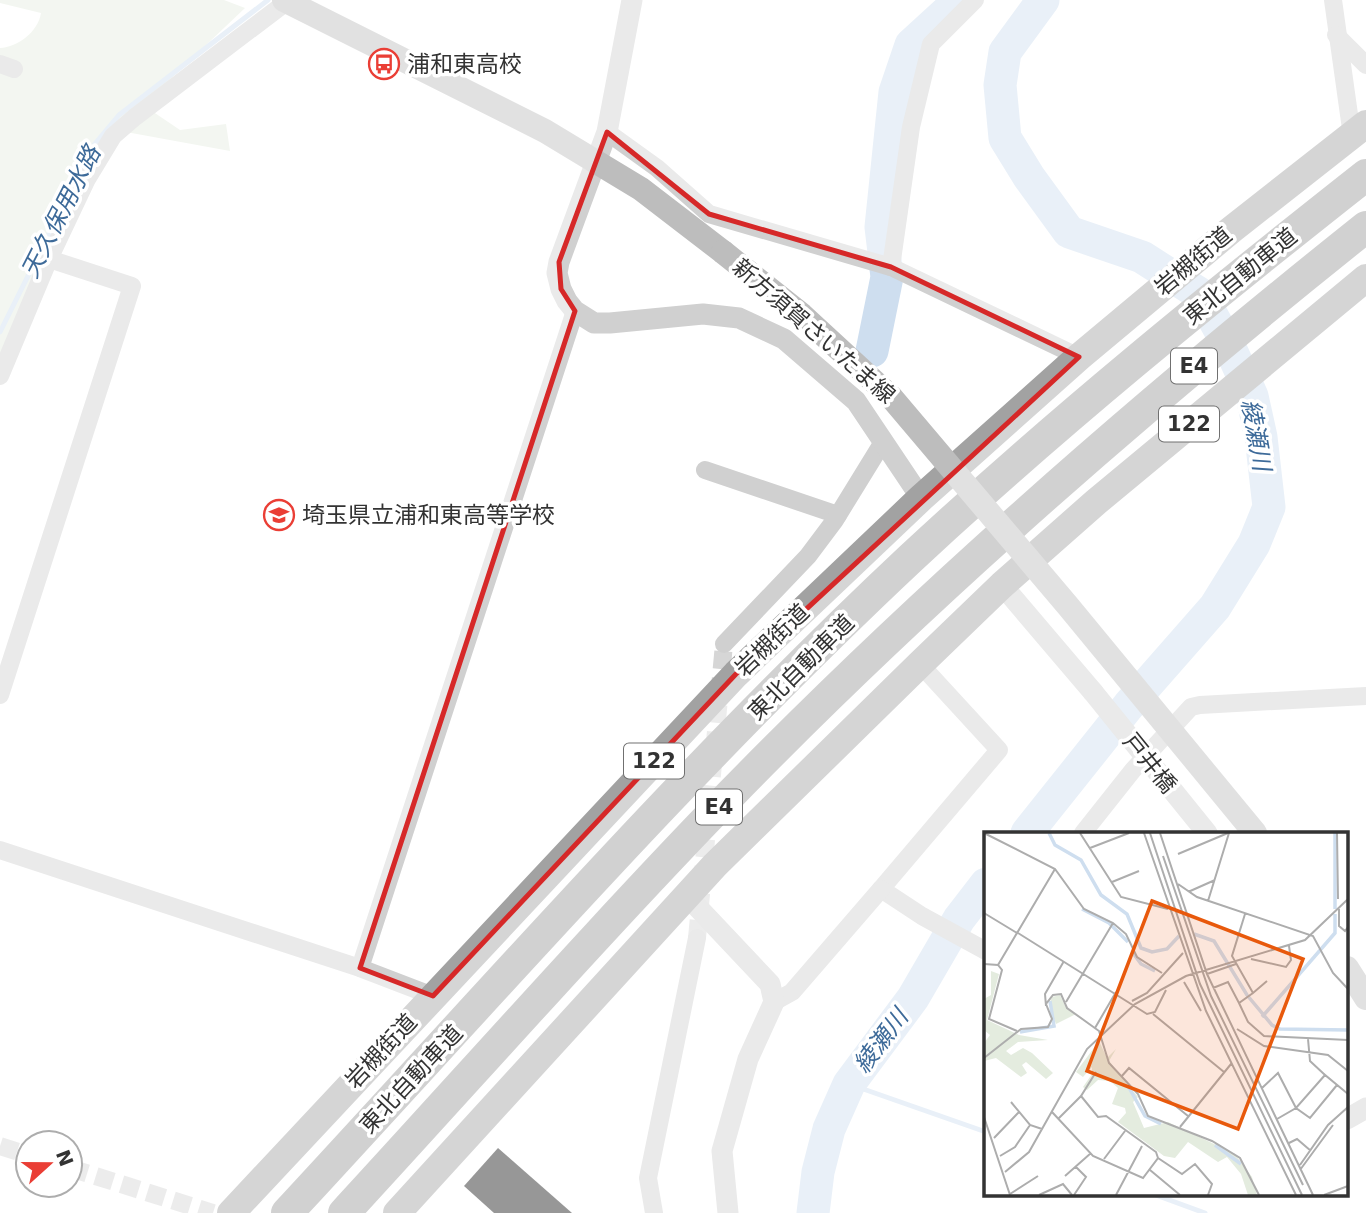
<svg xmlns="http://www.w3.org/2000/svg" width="1366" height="1213" viewBox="0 0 1366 1213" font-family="'DejaVu Sans','Noto Sans JP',sans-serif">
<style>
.green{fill:#e4ecdf}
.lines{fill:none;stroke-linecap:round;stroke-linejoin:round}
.stream{stroke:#cedeef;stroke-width:5}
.river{stroke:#cedeef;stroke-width:33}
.building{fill:#1a1a1a}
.minor-tunnel{stroke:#d6d6d6;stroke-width:18;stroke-dasharray:18 9;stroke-linecap:butt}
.minor{stroke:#d0d0d0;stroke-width:18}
.tertiary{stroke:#d0d0d0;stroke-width:21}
.secondary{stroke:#bdbdbd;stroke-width:24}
.trunk{stroke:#a2a2a2;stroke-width:28}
.motorway{stroke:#9a9a9a;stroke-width:32}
.tertiary-bridge{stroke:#d0d0d0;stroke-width:21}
.secondary-bridge{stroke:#bdbdbd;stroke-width:24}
.marked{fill:none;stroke:#d62828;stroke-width:5;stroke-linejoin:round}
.labels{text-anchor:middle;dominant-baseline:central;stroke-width:7;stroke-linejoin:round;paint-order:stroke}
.shield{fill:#fff;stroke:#707070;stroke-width:2}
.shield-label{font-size:21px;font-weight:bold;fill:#333}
.poi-label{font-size:23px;fill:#333;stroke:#fff;text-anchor:start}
.street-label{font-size:23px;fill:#333;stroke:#fff}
.water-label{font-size:24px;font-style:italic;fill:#3d6a99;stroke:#fff}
.inset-river{fill:none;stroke:#cedeef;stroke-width:3.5}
.inset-road{fill:none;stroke:#adadad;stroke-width:2}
.view{fill:#e8590c;fill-opacity:0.15;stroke:#e8590c;stroke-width:3.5}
.inset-edge{fill:none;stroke:#333;stroke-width:3.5}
</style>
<rect width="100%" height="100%" fill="#fff"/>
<!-- green -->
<path class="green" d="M0,0H224L245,8L143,105L180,130L226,124L230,151L126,132L108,134L0,371V48C18,47 38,32 41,13L0,3Z"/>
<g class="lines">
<!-- stream -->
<g class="stream">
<polyline points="0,332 93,146 119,115 268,0"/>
<polyline points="849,1084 986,1132"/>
<polyline points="1153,1194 1205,1213"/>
</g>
<!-- river -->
<g class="river">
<polyline points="872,351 887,277 881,227 895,92 911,45 960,0"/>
<polyline points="1027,833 1129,705 1215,607 1254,544 1269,507 1261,437 1252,396 1231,350 1200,294 1142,257 1069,232 1029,177 1005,138 1000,85 1005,52 1043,0"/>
<polyline points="813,1213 818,1172 829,1129 849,1084 913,998 959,919 986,884"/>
</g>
</g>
<!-- building -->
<polygon class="building" points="498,1148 572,1213 494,1213 464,1186"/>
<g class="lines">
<!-- minor-tunnel -->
<g class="minor-tunnel">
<polyline points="697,938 724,644"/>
<polyline points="0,1146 28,1155"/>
<polyline points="70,1168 213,1213"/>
</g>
<!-- minor -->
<g class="minor">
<polyline points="1333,0 1352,136"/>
<polyline points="1336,35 1366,65"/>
<polyline points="0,64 14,69"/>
<polyline points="607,132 657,168 709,214 891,267 1079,357"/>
<polyline points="891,267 911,127 931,44 975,0"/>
<polyline points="0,376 49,259 87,179 113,136 135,117 289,0"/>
<polyline points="705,470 838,515"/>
<polyline points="724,644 808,556 835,520 883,442"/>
<polyline points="920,664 999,750 881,889 922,916 986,951"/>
<polyline points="0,695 132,286 49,259"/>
<polyline points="1083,833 1133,770 1191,707 1200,705 1366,696"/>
<polyline points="0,850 360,968 433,996"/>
<polyline points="360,968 575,311"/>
<polyline points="774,1002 792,992 881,889"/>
<polyline points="654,1213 648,1178 697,938"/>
</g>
<!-- tertiary -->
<g class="tertiary">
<polyline points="632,0 607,132 559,262 557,273 561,289 567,301 575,311 594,323 610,323 703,314 739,318 784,339 856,401 921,498"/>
<polyline points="1002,585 1093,692"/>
<polyline points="687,896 770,984 774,1002 748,1059 722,1151 728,1213"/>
<polyline points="1347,1119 1366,1108"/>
</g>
<!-- secondary -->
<g class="secondary">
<polyline points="284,0 545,131 641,189 723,252"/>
<polyline points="1347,968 1366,998"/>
</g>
<!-- trunk -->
<g class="trunk">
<polyline points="231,1213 736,674 921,498 1079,357 1231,230 1366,124"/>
<polyline points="397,1213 715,865 920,664 1002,585 1096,502 1366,278"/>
</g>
<!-- motorway -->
<g class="motorway">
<path d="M287,1213C492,992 691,764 911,558C1056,423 1210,298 1366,175"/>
<path d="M344,1213C473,1073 599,930 732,793C930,590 1144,404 1366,227"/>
</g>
<!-- tertiary-bridge -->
<polyline class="tertiary-bridge" points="1093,692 1207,833"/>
<!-- secondary-bridge -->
<polyline class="secondary-bridge" points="723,252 802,315 891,397 1068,606 1255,833"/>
</g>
<!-- marked area -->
<path d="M0 0H1366V1213H0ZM607,132L709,214L891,267L1079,357L736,674L433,996L360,968L575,311L561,289L559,262Z" fill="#fff" fill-opacity=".55" fill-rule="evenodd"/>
<path class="marked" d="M607,132L709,214L891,267L1079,357L736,674L433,996L360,968L575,311L561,289L559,262Z"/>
<!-- icons -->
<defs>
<g id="bus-ring" transform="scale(1.575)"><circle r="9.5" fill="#fff" stroke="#ea3e35" stroke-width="1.5"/><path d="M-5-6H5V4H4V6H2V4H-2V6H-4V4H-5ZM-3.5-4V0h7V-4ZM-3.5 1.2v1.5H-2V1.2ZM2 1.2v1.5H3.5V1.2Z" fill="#ea3e35"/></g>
<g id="school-ring" transform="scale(1.575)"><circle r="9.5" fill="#fff" stroke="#ea3e35" stroke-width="1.5"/><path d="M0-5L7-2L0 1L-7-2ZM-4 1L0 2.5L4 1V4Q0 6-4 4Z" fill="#ea3e35"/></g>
</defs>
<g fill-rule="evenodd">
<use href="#bus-ring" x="384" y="64"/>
<use href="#school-ring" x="279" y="515"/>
</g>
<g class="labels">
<!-- shield labels -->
<g class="shield">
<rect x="1171" y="348.5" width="46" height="35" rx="5"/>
<rect x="1159" y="406.5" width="60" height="35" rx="5"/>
<rect x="624" y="743.5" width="60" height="35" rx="5"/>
<rect x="696" y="789.5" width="46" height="35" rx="5"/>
</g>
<g class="shield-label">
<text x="1194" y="366">E4</text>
<text x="1189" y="424">122</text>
<text x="654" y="761">122</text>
<text x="719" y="807">E4</text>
</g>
<!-- poi labels -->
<g class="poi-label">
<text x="407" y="64">浦和東高校</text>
<text x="302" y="515">埼玉県立浦和東高等学校</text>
</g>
<!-- street labels -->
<g class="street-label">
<text transform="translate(1193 261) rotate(-40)">岩槻街道</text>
<text transform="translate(1240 276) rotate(-39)">東北自動車道</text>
<text transform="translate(814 331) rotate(41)">新方須賀さいたま線</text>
<text transform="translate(772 640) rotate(-44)">岩槻街道</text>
<text transform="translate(801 667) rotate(-45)">東北自動車道</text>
<text transform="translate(1150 763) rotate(51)">戸井橋</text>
<text transform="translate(381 1051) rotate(-47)">岩槻街道</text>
<text transform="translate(411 1079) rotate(-47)">東北自動車道</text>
</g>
<!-- water labels -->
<g class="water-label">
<text transform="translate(61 212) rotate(-63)">天久保用水路</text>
<text transform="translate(1256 435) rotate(80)">綾瀬川</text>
<text transform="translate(881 1041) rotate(-53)">綾瀬川</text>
</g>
</g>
<!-- overview -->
<g transform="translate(984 832)">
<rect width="364" height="364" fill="#fff"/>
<path d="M7,139L15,142L3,188L35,203L64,208L34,210L22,219L27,223L39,216L48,221L69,241L62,247L42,230L38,233L43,241L37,245L12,226L0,229V211L6,203L0,198V167L7,163ZM76,163L82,176L92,182L72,192L65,173L68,165ZM115,209L123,226L132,217L125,229L154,265L149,270L160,296L184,290L251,322L268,345L273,363H264L257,342L243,325L234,330L204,310L191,326L180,324L134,290L142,281L141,276L128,272L134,256L126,249L114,248L103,258L99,255L108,242V235L99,245L92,240Z" fill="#e4ecdf"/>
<path class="inset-river" d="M65,1L71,13L97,28L117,63L143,82L157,116L168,120L183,117L195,104M351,1V77M98,77L125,91L144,110M210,102L230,109L263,163L288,193L296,197L364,198M149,121L157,132L171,139M278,185L351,101V82M36,200L70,194L66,169M144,254L161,284L177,292M231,313L257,332"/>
<path class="inset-road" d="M0,1L71,37L100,77L129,91L142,102L153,125L178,141M96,1L137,65L184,77M160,1L222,179L312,363M166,1L216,152L318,363M176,1L223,142L329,363M353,1L354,67M106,16L145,1M194,22L244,1M179,24L227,164L319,353M128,50L155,39M194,52L213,65L329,104L349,141L364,157M204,60L231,48M224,69L245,1M355,77V94L361,99L364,95M0,81L33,101M261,82L248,124L269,161L283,149M34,101L163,182L171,180L182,158M267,127L302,135L307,128L305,114M0,132L14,133L18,138L5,187L33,199M14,133L71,37M223,142L252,132M200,150L217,179M229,156L244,150L255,171L269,161M148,169L163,161L199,121M82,170L129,91M255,171L264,190L280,204L364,208M62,174L61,162L80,129M169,182L240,240M111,196L132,160M253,197L280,214L344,223L364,239M324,207L326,229L341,243M0,226L37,197L64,195L68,187L62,172L69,163L77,162L83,176L115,199L125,231L154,262L164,284L228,309L256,326L275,363M137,245L145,236L204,284M278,256L294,241L312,276L326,286L353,253M27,270L46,293L58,297M68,280L109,324L159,346L174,326L172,320L122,284L114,285L97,264M0,285L26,363M74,287L97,264L112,240M293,287L312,276L341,243L364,262M196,295L247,232M10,306L35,280M305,311L313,307L327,319M16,324L31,315L46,293M174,326L198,342L211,332L228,352L224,363M120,327L141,299M316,333L344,293L364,275M166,338L196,363M316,338L349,293M21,340L45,320L103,217L151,172L202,144L321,108L364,67M81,344L107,321M26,362L54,344M55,363L79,352L88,363M90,363L102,345L92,335M132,363L158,314M340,363L364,354"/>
<path class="view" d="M168,69L319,127L254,297L103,239Z"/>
<rect width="364" height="364" class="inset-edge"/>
</g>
<!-- north arrow -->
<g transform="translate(49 1164) rotate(69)"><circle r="33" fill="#ffffff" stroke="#adadad" stroke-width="2"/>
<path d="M0-5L12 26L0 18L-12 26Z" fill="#ea3e35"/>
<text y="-10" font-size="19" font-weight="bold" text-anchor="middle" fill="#333333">N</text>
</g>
</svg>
